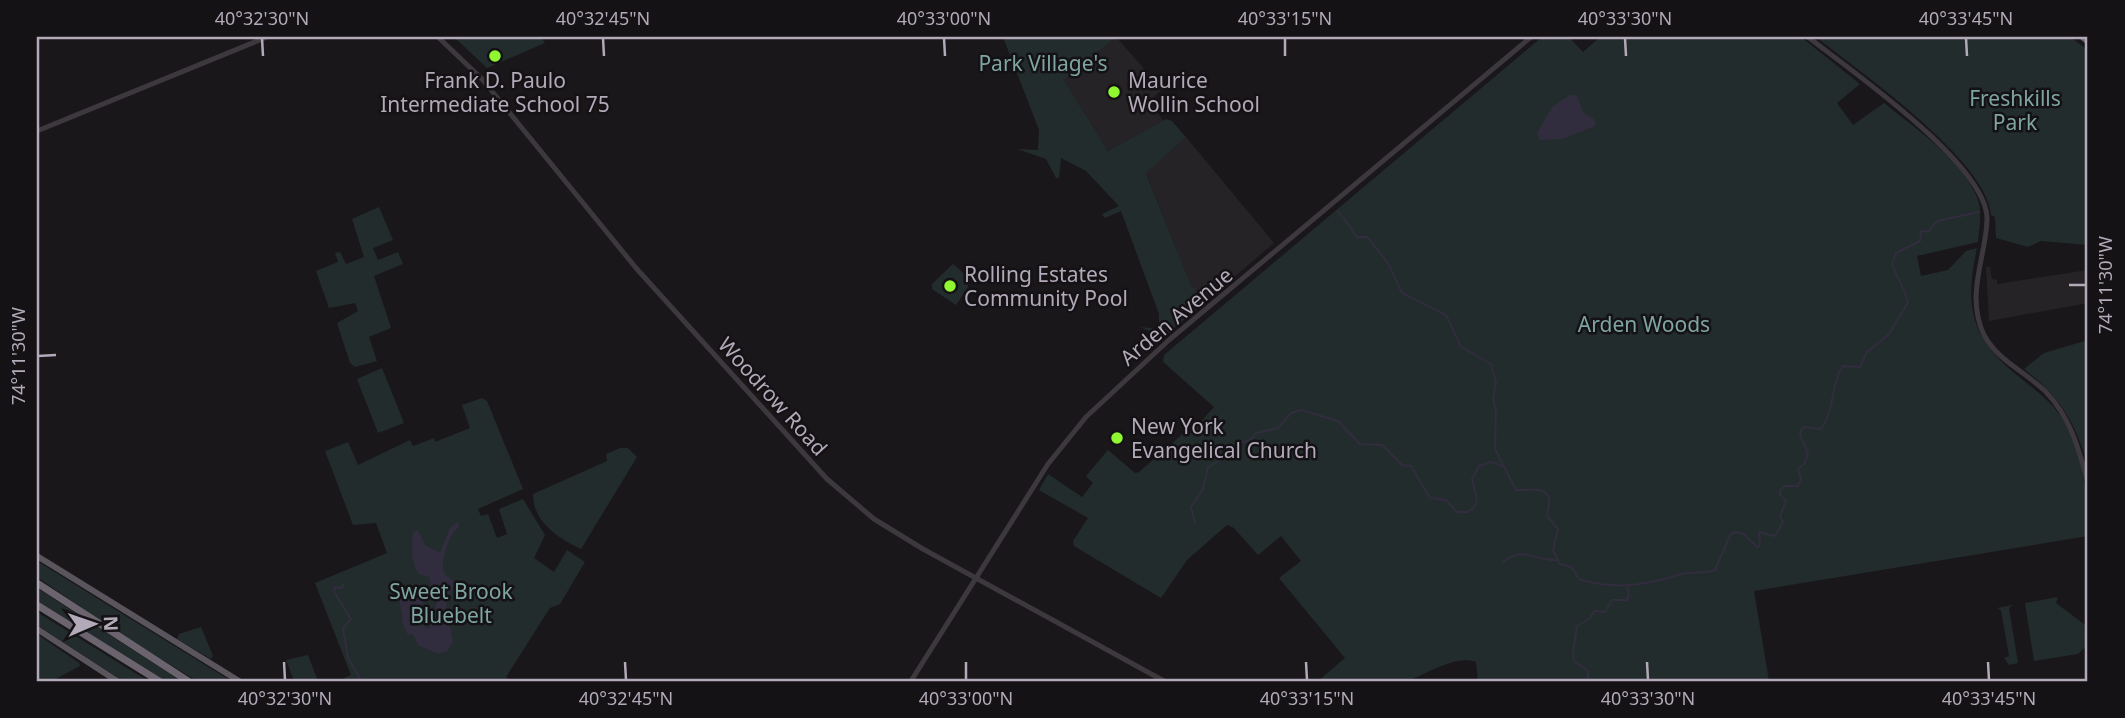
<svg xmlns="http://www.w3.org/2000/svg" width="2125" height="718" viewBox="0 0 2125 718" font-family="'Noto Sans',sans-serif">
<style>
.built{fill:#262326}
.green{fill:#232c2c}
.water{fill:#312c3e;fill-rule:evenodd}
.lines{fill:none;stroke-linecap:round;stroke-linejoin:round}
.stream{stroke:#312c3e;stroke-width:2}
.minor{stroke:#3c383e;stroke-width:5}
.major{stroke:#5a545d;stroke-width:6}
.highway{stroke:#6b646f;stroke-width:7}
.ticks{fill:none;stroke:#b2a9b9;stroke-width:2.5}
.poi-dot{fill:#90f830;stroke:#141214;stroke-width:2.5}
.labels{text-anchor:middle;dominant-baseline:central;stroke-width:5;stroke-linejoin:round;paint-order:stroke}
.park-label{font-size:21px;fill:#7fa5a2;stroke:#141214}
.poi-label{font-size:21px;fill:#b2a9b9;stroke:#141214;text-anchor:start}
.street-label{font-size:21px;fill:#b2a9b9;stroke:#141214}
.neatline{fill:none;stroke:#b2a9b9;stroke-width:2.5}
.ticks-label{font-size:18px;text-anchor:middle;fill:#b2a9b9}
</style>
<rect width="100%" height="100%" fill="#191719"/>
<!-- built -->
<g class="built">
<polygon points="1116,37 1162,89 1150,101 1163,121 1108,151 1064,80"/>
<polygon points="1186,137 1274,243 1199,307 1146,172"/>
<polygon points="1986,267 1990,267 1992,279 1997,280 1997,284 2088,270 2088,303 1989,321"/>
</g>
<!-- green -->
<g class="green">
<polygon points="454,37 541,37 545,43 487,68"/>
<polygon points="1003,37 1116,37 1064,80 1108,151 1166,119 1172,121 1186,137 1146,173 1192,288 1196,288 1194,291 1201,302 1207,300 1146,352 1157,334 1140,327 1159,329 1159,314 1121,211 1105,218 1102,214 1119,206 1086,171 1061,158 1059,178 1056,178 1046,159 1017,149 1038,150 1039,130"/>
<path d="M1542,37H1569L1583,52L1600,37H1801L1860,84L1837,103L1853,125L1884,103C1916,129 1960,158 1977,197C1983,211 1979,228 1978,242L1917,256L1921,276L1948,270L1966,251L1977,248C1964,308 1971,338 2018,376C2035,390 2052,402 2064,421C2084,453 2088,499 2088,536L1754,591L1769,681H1478L1476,662C1454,654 1425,676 1406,681C1388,686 1340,681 1318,681L1345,658L1279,578L1301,561L1281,536L1258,555L1234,528L1227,525L1187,560L1161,598L1074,546L1073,541L1088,518L1039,490L1048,474L1082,497L1093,483L1086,476L1108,450L1135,473L1139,472L1185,432L1189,435L1214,407L1163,362L1164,355Z"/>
<path d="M1816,37H2070L2088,50V245L2041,241L2028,247L1996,238L1995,217L1991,215C1988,161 1859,71 1816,37Z"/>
<polygon points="379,207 393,240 373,248 378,260 398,252 403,264 374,276 391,328 369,337 377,361 355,367 350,363 337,323 358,311 355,303 329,308 316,271 338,262 335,253 340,252 346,264 364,257 352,219"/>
<polygon points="953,264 967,276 968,287 956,305 932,289 932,284"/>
<path d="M2088,340V465C2074,420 2061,398 2024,369L2044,353Z"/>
<polygon points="382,368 404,423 378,433 357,379"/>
<polygon points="482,398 487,401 523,489 478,509 481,516 488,514 497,538 507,534 499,509 523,499 545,535 534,558 554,572 567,550 585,562 560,604 550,608 506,677 511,681 338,681 351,675 315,583 387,553 376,523 353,525 325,451 348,442 358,465 410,440 413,446 434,438 435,442 470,428 462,405"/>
<path d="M620,448H628L637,457L581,549C558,538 533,522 533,494L607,461L606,454Z"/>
<polygon points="37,561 231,681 197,681 123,636 37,577"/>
<polygon points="37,588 181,681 164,681 37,601"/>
<polygon points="2058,597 2056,603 2088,627 2087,645 2078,654 2034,661 2025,603"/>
<polygon points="2013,605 2009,608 2018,663 2009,665 2004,658 2009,656 2001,610 1997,608"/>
<polygon points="37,612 148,681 123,681 37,625"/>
<polygon points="201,627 213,656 211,659 177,639 179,634"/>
<polygon points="37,634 79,663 80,666 52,681 37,681"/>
<polygon points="308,655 318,681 294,681 286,660"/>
</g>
<!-- water -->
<g class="water">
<polygon points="1570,95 1576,95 1584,113 1595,120 1595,126 1562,139 1540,140 1537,133 1552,107"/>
<path d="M458,522L459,527C449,533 442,558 443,570C444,576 451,578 455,582L446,604L453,642L447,651L438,654L418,645L413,634L408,635L403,624L399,597L429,587L431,583L429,577L419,574C410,561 412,547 413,532L418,530L425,545L440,553L450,528ZM435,595L438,598L429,629L423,625L414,626L411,619C418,607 422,602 435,595Z"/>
</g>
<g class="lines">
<!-- stream -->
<g class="stream">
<path d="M1338,211L1357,237H1367L1388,263L1402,293L1446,315L1461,347L1491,364L1496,382L1493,399L1496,410L1495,449L1516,490C1527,491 1552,484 1549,505C1548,509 1547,512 1547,516L1558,529L1553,550L1560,564L1571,567L1579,579L1585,581C1621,590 1649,584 1682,574C1693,571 1705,574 1715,570L1730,535L1735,532L1744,534L1757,547L1760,545L1759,532L1775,536L1783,522L1780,516L1786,501L1780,495V490L1785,486H1798L1801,479L1798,469L1805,463L1808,453L1800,435L1801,430L1804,427L1821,429C1836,408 1830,384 1843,366L1860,367L1867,352L1889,334L1908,302C1904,287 1897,278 1892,264L1896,253L1920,241L1921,231L1928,232L1937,221L1979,212"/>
<path d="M1195,523L1191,507L1203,489L1208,467L1233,453L1241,443L1250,440L1256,433L1278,428L1291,413L1301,410L1338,421L1360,444L1382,445L1402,465L1411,466L1430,498L1446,500L1457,512H1468C1484,502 1474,493 1472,479L1479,466L1491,462L1503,466"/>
<path d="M1503,562C1523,545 1536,562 1557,560"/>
<polyline points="343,584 342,588 335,587 334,592 351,619 343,628 348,658 361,680"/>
<polyline points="1588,681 1588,671 1574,661 1573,654 1577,626 1589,619 1594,611 1605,612 1612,600 1627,600 1629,593 1627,587"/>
</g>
<!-- minor -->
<g class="minor">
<polyline points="438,37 482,79 636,268 827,479 874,519 923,549 1164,681"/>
<path d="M1808,37C1850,70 1989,166 1987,220C1986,257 1965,295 1984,335C1998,361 2026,372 2046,392C2071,418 2079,450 2088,483"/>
<polyline points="37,131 267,37"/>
<polyline points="911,681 1048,464 1086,417 1169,340 1531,37"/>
</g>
<!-- major -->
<g class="major">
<polyline points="37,556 239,681"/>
<polyline points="37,629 117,681"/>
</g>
<!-- highway -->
<g class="highway">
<polyline points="2083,37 2088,41"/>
<polyline points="37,583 188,681"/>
<polyline points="37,605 159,681"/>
</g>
</g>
<!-- ticks -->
<path class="ticks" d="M262,38L263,56M603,38L604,56M944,38L945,56M1285,38V56M1625,38L1626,56M1966,38L1967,56M2069,285H2086M38,356L56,355M284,662L285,680M625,662L626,680M966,662V680M1306,662L1307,680M1647,662L1648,680M1988,662L1989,680"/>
<!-- markers -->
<g class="poi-dot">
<circle cx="495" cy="56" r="7"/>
<circle cx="1114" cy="92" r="7"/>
<circle cx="950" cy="286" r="7"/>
<circle cx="1117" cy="438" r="7"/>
</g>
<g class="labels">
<!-- park labels -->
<g class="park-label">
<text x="1043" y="63">Park Village's</text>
<text x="2015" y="98">Freshkills<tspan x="2015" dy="24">Park</tspan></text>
<text x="1644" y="324">Arden Woods</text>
<text x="451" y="591">Sweet Brook<tspan x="451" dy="24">Bluebelt</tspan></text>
</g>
<!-- poi labels -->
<g class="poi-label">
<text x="495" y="80" text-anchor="middle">Frank D. Paulo<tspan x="495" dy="24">Intermediate School 75</tspan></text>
<text x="1128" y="80">Maurice<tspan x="1128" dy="24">Wollin School</tspan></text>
<text x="964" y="274">Rolling Estates<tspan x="964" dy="24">Community Pool</tspan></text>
<text x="1131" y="426">New York<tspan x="1131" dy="24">Evangelical Church</tspan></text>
</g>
<!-- street labels -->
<g class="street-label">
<text transform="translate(1176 316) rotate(-40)">Arden Avenue</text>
<text transform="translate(773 396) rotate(48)">Woodrow Road</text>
</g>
</g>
<!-- border -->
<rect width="2125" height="718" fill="none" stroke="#141214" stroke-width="77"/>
<!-- north arrow -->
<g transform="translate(94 624) rotate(88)" stroke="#141214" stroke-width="5" paint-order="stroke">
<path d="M0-5L12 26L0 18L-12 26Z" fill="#b2a9b9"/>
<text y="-10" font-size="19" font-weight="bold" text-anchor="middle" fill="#b2a9b9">N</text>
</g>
<rect x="38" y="38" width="2048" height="642" class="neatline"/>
<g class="ticks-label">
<text x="262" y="25">40°32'30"N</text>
<text x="603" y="25">40°32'45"N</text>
<text x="944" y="25">40°33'00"N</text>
<text x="1285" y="25">40°33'15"N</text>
<text x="1625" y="25">40°33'30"N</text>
<text x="1966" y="25">40°33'45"N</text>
<text transform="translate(2106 285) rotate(-90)" y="6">74°11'30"W</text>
<text transform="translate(19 356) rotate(-90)" y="6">74°11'30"W</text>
<text x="285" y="705">40°32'30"N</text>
<text x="626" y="705">40°32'45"N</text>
<text x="966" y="705">40°33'00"N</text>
<text x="1307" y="705">40°33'15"N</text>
<text x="1648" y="705">40°33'30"N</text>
<text x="1989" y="705">40°33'45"N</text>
</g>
</svg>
